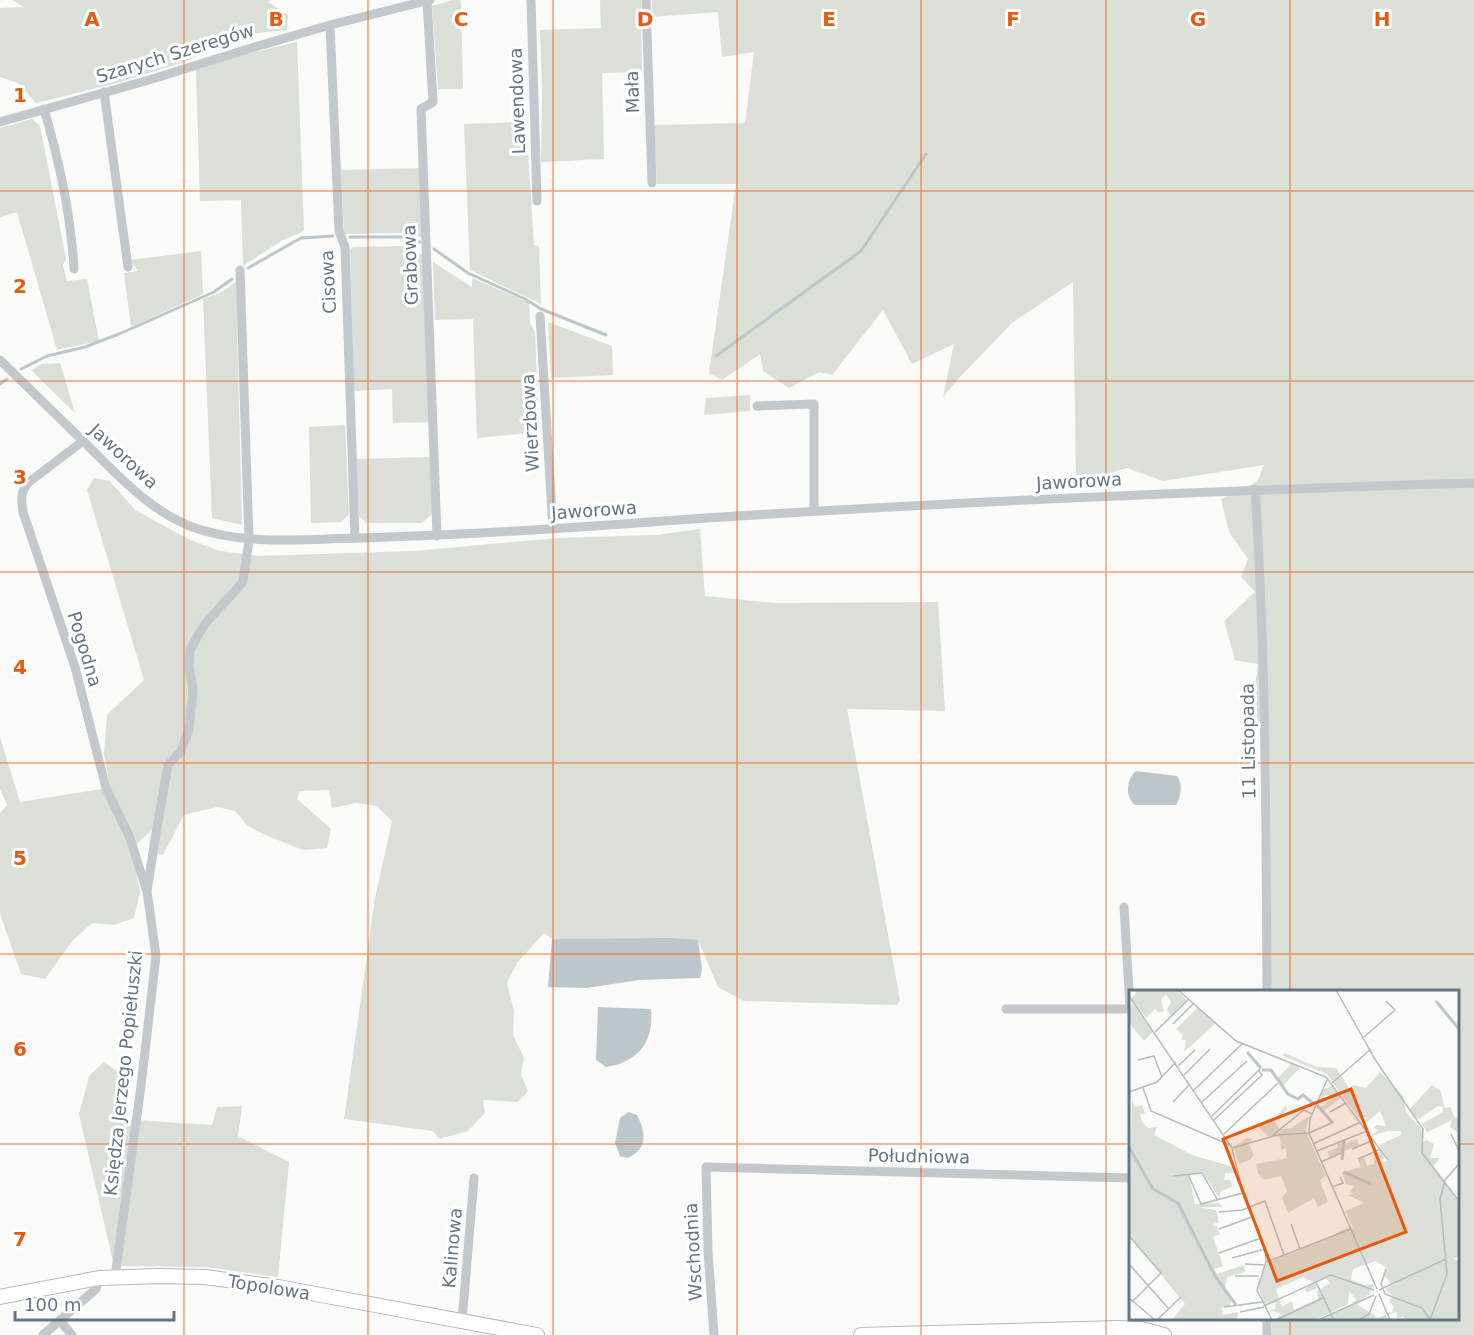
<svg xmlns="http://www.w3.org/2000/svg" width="1474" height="1335" viewBox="0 0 1474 1335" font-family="'DejaVu Sans',sans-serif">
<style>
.green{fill:#dadfd7}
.water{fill:#bbc7cb}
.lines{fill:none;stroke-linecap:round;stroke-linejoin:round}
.stream{stroke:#bbc7cb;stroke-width:3}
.secondary-casing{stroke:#b3babf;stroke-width:16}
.street{stroke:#c3c8cc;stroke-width:9}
.secondary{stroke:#fff;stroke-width:14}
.grid{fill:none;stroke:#e8590c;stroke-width:1.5;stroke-opacity:0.55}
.labels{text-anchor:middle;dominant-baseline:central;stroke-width:6;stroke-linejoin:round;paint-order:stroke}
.street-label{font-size:18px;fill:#657683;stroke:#fff}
.inset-river{fill:none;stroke:#bbc7cb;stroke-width:3}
.inset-road{fill:none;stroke:#b5bdc2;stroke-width:1.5}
.view{fill:#e8590c;fill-opacity:0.15;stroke:#e8590c;stroke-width:3}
.inset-edge{fill:none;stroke:#657683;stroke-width:3}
.grid-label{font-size:20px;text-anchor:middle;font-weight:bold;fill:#e8590c;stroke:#fff;stroke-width:6;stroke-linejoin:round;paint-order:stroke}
</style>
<rect width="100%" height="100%" fill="#fafaf8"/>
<!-- green -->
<g class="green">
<polygon points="12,0 270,0 268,2 288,15 287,30 246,34 184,62 117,83 36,103 18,83 0,77 0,8 24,7"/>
<polygon points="453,0 460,0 461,2 463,89 438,89 432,6"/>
<polygon points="600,0 641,0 642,72 602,73 604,159 541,162 542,91 540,30 601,28"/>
<polygon points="652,0 1474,0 1474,1335 1272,1335 1272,1319 1458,1318 1458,992 1271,991 1270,768 1253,702 1258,664 1235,660 1224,621 1255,592 1241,577 1248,559 1229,532 1221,499 1257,482 1264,465 1163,481 1127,468 1076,483 1073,282 1012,323 960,377 943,397 954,344 912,364 883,310 832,375 819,372 789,388 763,371 760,354 722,380 709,373 736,184 657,184 654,125 745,123 754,52 722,57 718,12 652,17"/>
<polygon points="297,42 304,231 281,241 243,266 241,200 200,201 196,70 234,57"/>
<polygon points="32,119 40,126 66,259 63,265 67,281 87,279 99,341 57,350 17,212 0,217 0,128"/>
<polygon points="526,122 534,245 539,246 541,304 470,270 464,124"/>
<polygon points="421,168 422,237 401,233 344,234 341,170"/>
<polygon points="404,246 423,255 429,422 393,423 392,389 354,391 350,250 353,247"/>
<polygon points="201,251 203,294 131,327 124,273 138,271 130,260"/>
<polygon points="433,262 472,287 472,278 529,303 530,323 535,332 539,432 477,438 473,319 435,320"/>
<polygon points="236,282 242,525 212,518 203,299 220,293"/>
<polygon points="548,322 612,346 613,375 551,378"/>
<polygon points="60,363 75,413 31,370 42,364"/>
<polygon points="750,395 750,411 704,415 706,398"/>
<polygon points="345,425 349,514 341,522 311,523 309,427"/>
<polygon points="430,457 432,514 422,523 367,523 359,516 356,459"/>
<polygon points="94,478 110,481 135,510 190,540 220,551 257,556 414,551 558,538 656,535 700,529 705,596 775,603 938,602 945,711 847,709 900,1000 897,1005 744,1001 718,987 698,940 552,939 544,933 517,963 507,983 514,1011 513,1035 524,1058 521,1075 528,1091 518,1102 483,1100 485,1113 468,1131 439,1139 433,1131 344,1119 375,898 392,821 377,806 356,803 332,808 329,790 300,791 297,799 331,829 327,848 303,850 263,834 248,826 235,811 217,807 184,815 163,855 156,853 152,830 133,847 134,863 140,892 134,918 114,925 92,923 73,940 45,979 21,974 0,914 0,813 7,805 0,789 0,737 20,802 102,789 114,805 104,755 107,715 144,680 87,490"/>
<polygon points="104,1062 121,1074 120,1119 212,1125 217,1107 242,1106 238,1136 289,1162 278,1277 206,1267 114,1266 79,1114 89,1076"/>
</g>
<!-- water -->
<g class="water">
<path d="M1136,771L1177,776C1183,784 1181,797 1176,805H1135C1125,798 1126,779 1136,771Z"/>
<polygon points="672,938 698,940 702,969 700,978 639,980 587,988 548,987 552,939"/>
<path d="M598,1007L651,1009C654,1041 639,1062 606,1067L596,1060Z"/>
<path d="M628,1112L637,1115C646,1133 648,1148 628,1158L620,1156L615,1143L620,1118Z"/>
</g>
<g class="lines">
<!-- stream -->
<g class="stream">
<polyline points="350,237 402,237 420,242"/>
<polyline points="434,249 468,273 525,299 541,309 606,335"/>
<polyline points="248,268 301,238 333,236"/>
<polyline points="716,356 861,251 926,154"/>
<polyline points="21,369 47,356 85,347 119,334 214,292 232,279"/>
<polyline points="0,384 7,379"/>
</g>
<!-- secondary casing -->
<g class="secondary-casing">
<g id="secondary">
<polyline points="0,1297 99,1278 159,1276 205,1277 278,1287 537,1335"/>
<polyline points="861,1335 1120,1328 1141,1329 1164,1335"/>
</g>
</g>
<!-- street -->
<g class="street">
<polyline points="531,0 537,201"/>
<polyline points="646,0 652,183"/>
<polyline points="427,1 433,102 421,109 437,536"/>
<polyline points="330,25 339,231 345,247 355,538"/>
<polyline points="104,92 128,267"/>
<path d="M44,109C59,160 71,215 74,269"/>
<polyline points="0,122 149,80 248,49 330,25 430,0"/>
<polyline points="540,316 553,529"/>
<path d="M0,360C28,387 55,414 83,441C116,473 148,510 192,527C246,546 304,539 360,538C466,535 572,528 677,520C943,502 1208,491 1474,483"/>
<polyline points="757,406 814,404 814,511"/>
<path d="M83,441L29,482C20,492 21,500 23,512L75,667L106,788L130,838L146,889"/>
<path d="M1255,489C1266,656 1266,824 1267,992"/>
<polyline points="1124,907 1130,1009"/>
<polyline points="1006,1009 1130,1009"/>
<polyline points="115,1277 141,1086 156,956 147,891 156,833 168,765 181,751 189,729 193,691 189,667 190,650 204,625 243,582 249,540 240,270"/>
<polyline points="1267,1318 1267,1335"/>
<polyline points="60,1321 72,1335"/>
<polyline points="462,1321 474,1178"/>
<polyline points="43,1335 96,1289 99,1278"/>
<polyline points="714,1335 708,1251 706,1167 1130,1178"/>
</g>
<!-- secondary -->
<use href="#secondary" class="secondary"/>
</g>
<!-- grid -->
<path class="grid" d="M184,0V1335M368,0V1335M553,0V1335M737,0V1335M921,0V1335M1106,0V1335M1290,0V992M0,191H1474M0,381H1474M0,572H1474M0,763H1474M0,954H1474M0,1144H1130M1458,1144H1474M1290,1318V1335"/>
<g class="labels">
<!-- street labels -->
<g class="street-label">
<text transform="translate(175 53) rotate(-17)">Szarych Szeregów</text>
<text transform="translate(632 92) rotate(-92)">Mała</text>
<text transform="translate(517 101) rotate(-92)">Lawendowa</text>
<text transform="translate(410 265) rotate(-92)">Grabowa</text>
<text transform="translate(328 282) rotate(-93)">Cisowa</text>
<text transform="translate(530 423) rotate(-93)">Wierzbowa</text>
<text transform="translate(124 456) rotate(43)">Jaworowa</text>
<text transform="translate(1079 481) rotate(-3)">Jaworowa</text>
<text transform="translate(594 510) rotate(-4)">Jaworowa</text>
<text transform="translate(85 649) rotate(73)">Pogodna</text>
<text transform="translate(1248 741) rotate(-91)">11 Listopada</text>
<text transform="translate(123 1073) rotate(-84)">Księdza Jerzego Popiełuszki</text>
<text transform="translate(919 1156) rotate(1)">Południowa</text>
<text transform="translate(452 1248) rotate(-85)">Kalinowa</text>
<text transform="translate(693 1252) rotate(-93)">Wschodnia</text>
<text transform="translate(269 1287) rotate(9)">Topolowa</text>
</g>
</g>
<!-- overview -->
<g transform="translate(1129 990)">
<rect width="330" height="330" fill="#fafaf8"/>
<path d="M9,0H47L58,10L42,26L38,20L42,12L37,4L32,9L35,21L30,23L26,19L17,28L2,9ZM4,14L24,42L15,51L0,33V18ZM69,17L87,33L55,62L57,50H52L54,45L47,39ZM155,63L188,77L207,78L222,101L224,95L237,98L251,82L274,106L277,122L294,141V153L297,150L305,154L301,168H311L304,176L330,212V268H323L330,271V330H277L274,326L268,328V322L257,325L259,330H192L226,313H222L228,310L220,301L219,314L185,330H146L152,324L140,320L146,319L147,313L135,315L129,295L138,273L195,250L220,236L224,238L216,221L235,213L219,205L224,204L221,201L225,196L217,194L213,182L232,177L229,170L235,167L238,176L245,174V163L251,161L256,166L253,172L259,171L257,166L250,155L272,145V141H258L240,147L249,140L244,138L247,135L257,136L251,121L238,132L237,127L230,128L214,107L215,100L211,103L198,84L154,66ZM247,271L258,278L255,286L263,294L276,289L256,299L264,306L260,311L265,317L263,322L249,328L226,313L241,304L242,300L231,295L243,298L245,297L242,288L244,294L236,295L222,290L224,279ZM174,287L184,292L176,299L178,302L189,298L186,291L197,288L201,293L188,301L189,309L165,320L163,311L153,317L147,299ZM163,73L171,78L153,96L149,88ZM303,95L311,100L316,118L321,117L326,128L330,127V143L321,137L323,130L298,142L293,134L314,122V117L309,116L290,129L285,126L281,119ZM203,96L212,108L193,122L191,118L202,109L200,105L192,107L195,99ZM3,110L6,117L13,115L16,123L11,125L13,132L19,138L28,137L25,145L63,165L107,178L104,183H96L95,190H102L103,197L92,201L90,207L74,183L60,184L66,214L90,213L94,217H69L87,220L90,232L82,235L88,236L91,244L84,247L94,276L85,279L88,284L115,275L116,282L98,287L96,298L103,308L101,316L92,318L94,325L109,322L108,330H43L56,314L0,245ZM157,115L158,120L146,131L150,139L162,138L180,126L177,141L197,186L191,190L199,212L189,217L185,208L159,223L153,208L158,201L152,186L135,190L129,184L127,174L158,168L157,158L152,160L151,147L139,146L129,137L139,129L145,130ZM118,148L124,149L119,153L125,164L121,170L110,174L104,157ZM228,149L230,155L201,167L198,162L209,157L208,153L213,151V155Z" fill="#dadfd7" fill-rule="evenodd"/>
<path class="inset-river" d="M307,11L330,39M118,62L132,78M133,80H142L159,104L169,109L174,105L185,114M188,115L203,132M0,157L24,199L49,213L86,286L107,315M213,170L215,150M215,182L242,194"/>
<path class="inset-road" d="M49,0L107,51L197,87L259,170M207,0L247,71L294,139L293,163L330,211M0,6L103,158L115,207L136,259L137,272L128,300L143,330M44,34L65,13M26,42L59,10M235,47L266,20L257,11M9,70L25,66L33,87M49,76L66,60M55,85L81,59M199,88L181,129L180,143L248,299M203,93L242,59M14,98L22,121L103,156M65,100L113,54M0,102L28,92L47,72M44,112L61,94M73,112L118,71M201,122L217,113M83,126L131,79M85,130L133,85L130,81M95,144L149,93M322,144L330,161M144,145L175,120L183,124M184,154L232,132M103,158L148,145L180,143L205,132M223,159L245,150M188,161L238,141M229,169L252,159M192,172L212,163M59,184L72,214L114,203M44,186L73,183L88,209M316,190L330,174M203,197L214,193L211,187M90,222L113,220L136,211L155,265M162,234L171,259M90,239L123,227M0,246L32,283L3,312M90,263L132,248M103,268L136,259M137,272L222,239M0,274L40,319M116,274L136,275M257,279L252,294L256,304L293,318L301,329M106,286H130M187,292L205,330M250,300L317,269M250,304L261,330M0,308L26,330M135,316L202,285L245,300M95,317L133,312M111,322L135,317M28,330L52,307M147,330L194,308M189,330L245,305M230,330L240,324L247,306M301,330L318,284L311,209L316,190"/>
<path class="view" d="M222,99L277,242L148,291L94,149Z"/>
<rect width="330" height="330" class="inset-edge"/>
</g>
<g class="grid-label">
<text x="92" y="26">A</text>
<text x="276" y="26">B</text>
<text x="461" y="26">C</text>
<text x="645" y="26">D</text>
<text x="829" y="26">E</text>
<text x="1013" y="26">F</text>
<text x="1198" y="26">G</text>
<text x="1382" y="26">H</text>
<text x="20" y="102">1</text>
<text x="20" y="293">2</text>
<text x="20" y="484">3</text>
<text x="20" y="674">4</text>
<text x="20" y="865">5</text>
<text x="20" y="1056">6</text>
<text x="20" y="1246">7</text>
</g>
<!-- scale -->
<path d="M15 1311v9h159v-9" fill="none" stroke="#657683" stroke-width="3"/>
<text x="24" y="1311" font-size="18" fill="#657683" stroke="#ffffff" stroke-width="4.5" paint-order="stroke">100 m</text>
</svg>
